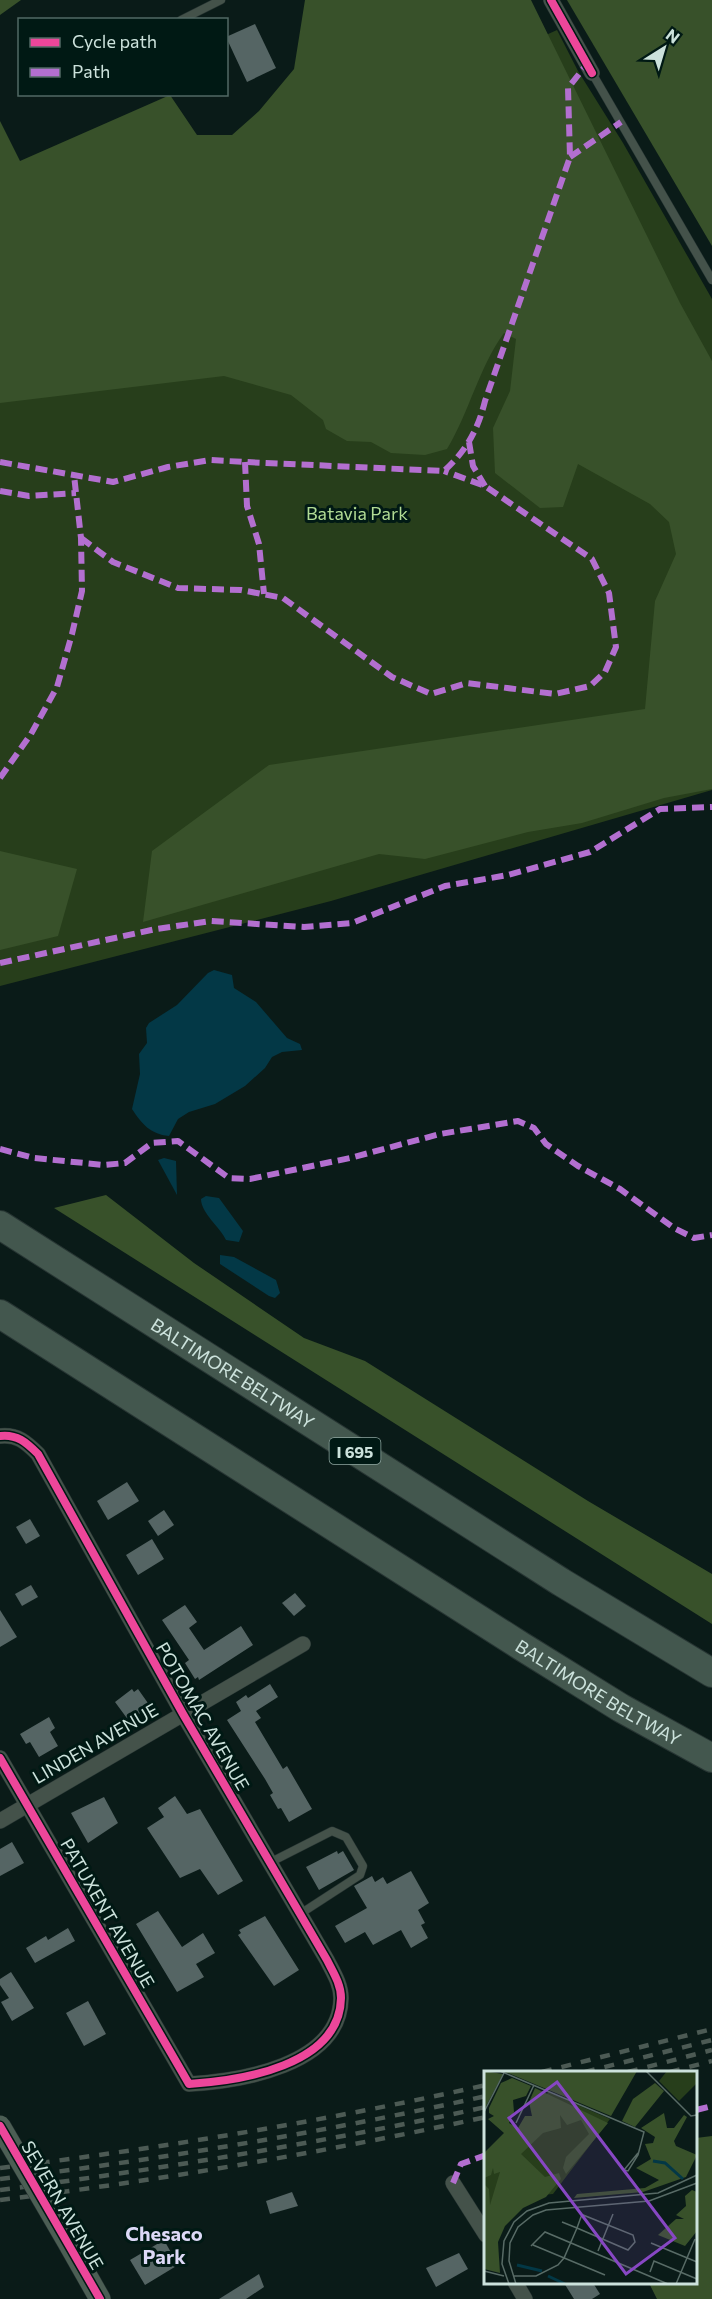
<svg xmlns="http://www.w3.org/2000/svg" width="712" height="2299" viewBox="0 0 712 2299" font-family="Commissioner,sans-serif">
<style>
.green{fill:#273e1b}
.forest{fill:#38512a}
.water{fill:#033846}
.building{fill:#556564}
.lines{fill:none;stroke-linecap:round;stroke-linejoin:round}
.lane-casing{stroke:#273533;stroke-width:9}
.street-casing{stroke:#273533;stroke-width:16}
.secondary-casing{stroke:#273533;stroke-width:22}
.highway-casing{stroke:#273533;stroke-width:30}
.lane{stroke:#44524a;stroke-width:8}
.street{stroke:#44524a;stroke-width:15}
.secondary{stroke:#4c5e54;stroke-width:21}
.highway{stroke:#43574e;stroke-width:28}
.rail{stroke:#4c5a54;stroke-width:4.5;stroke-dasharray:10 10;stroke-linecap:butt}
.secondary-bridge-casing{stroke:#273533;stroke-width:22;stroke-linecap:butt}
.secondary-bridge{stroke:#4c5e54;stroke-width:21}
.quiet{stroke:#b36fd0;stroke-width:6;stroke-dasharray:12 6;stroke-linecap:butt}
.cycleway-casing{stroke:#001914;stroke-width:11}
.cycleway{stroke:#ed469a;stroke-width:8}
.labels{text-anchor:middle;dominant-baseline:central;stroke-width:6;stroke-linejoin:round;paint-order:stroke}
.shield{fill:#001914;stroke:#8fa6a0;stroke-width:1.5}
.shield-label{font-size:16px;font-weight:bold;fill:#cce2dc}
.park-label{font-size:18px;fill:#b1dc95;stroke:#001914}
.street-label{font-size:18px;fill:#cce2dc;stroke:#001914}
.neighbourhood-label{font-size:20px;font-weight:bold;fill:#ddd9f7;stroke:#001914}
.inset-river{fill:none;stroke:#033846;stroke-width:3}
.inset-road{fill:none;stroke:#586b66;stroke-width:1.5}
.view{fill:#8747c3;fill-opacity:0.15;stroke:#8747c3;stroke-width:3}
.inset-edge{fill:none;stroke:#cce2dc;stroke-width:3}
</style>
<rect width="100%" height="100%" fill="#0a1b18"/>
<!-- green -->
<polygon class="green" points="557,30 578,71 623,143 712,299 712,790 331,901 0,986 0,284"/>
<!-- forest -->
<g class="forest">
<polygon points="0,0 21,0 0,15"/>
<path d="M305,0H531L680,303L712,361V789L664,798L582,823L528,832L425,859L379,854L143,922L152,851L269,765L645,709L655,601L676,554L669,522L650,504L578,464L563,507L540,508L495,473L493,428L510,391L516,339L504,333C479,367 469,413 447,449L425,455L391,453L371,442L347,441L326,429L323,420L291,395L224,376L0,403V121L20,161L170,95L197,135H232L259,111L294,69Z"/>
<polygon points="567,0 712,0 712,246"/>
<polygon points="0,851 77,869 58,936 0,950"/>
<polygon points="106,1195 194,1263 304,1338 365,1361 588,1501 712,1574 712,1624 54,1208"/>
<polygon points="712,2136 712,2299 657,2299 649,2283 696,2282 696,2138"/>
</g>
<!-- water -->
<g class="water">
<path d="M214,970L232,975L234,988L256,1002L287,1038L300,1044L302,1050L282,1052L272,1057L265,1068L245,1086L215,1104L189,1112L178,1119L169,1136C150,1134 142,1124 132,1109L140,1074L139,1054L147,1043L146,1028L149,1023L177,1005L208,973Z"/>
<polygon points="164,1158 176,1161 177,1195 158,1160"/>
<path d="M206,1196L219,1198L243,1231L239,1242L226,1240C220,1227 201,1213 201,1199Z"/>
<polygon points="220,1255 234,1257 276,1280 280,1293 275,1298 269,1296 220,1264"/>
</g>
<!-- building -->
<g class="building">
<polygon points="255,24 276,68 247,82 226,37"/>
<polygon points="127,1482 139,1501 108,1520 97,1501"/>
<polygon points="164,1510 174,1525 158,1536 148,1521"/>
<polygon points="30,1519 40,1536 26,1544 16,1527"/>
<polygon points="152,1539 164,1559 138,1575 126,1555"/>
<polygon points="31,1585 38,1597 22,1606 15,1594"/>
<polygon points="295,1593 306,1606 294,1616 282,1603"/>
<polygon points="185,1605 197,1622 189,1628 204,1650 241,1626 253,1645 199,1680 198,1677 195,1679 185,1663 189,1660 162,1620"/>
<polygon points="0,1610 17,1637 0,1647"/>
<polygon points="270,1684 278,1697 256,1711 261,1718 255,1722 283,1769 287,1766 312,1809 289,1822 281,1808 278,1809 270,1795 273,1793 265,1779 227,1720 241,1711 236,1702 246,1695 248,1698"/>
<polygon points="132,1689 134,1692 138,1689 150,1706 129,1721 115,1702"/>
<polygon points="49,1717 55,1728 50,1732 58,1746 39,1757 30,1742 26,1744 20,1734"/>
<polygon points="175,1796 187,1814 200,1809 243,1881 218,1895 200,1869 180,1878 147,1828 164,1817 158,1808"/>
<polygon points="104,1797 118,1823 88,1843 71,1813"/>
<polygon points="12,1842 24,1863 0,1876 0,1849"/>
<polygon points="337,1851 338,1854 343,1851 354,1870 319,1890 306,1867"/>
<polygon points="411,1871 429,1903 418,1910 425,1923 421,1925 428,1938 411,1948 401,1930 373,1945 365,1932 345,1943 335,1926 367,1908 354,1886 372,1876 375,1882 383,1877 387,1884"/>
<polygon points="158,1911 182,1947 203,1933 215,1953 196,1964 204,1977 177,1992 136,1924"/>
<polygon points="265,1916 299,1970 274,1986 238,1935 241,1933 239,1930"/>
<polygon points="68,1928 75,1941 35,1963 26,1948 46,1936 48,1940"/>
<polygon points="11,1972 34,2008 12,2021 1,2002 9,1998 0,1985 0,1979"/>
<polygon points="88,2001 106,2034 84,2046 66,2013"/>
<polygon points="292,2192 298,2206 270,2214 266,2201"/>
<polygon points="164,2240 178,2265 145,2285 130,2260"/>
<polygon points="459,2253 468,2269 436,2287 426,2268"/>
<polygon points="259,2274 264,2287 246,2299 219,2299"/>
<polygon points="564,2283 593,2283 600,2294 592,2299 574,2299"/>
</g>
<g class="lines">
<!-- lane casing -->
<g class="lane-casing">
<g id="lane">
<polyline points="181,20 221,0"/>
<polyline points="592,73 712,280"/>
<polyline points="271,1862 332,1831 346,1837 363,1866 360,1875 300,1914"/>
</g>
</g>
<!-- street casing -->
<g class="street-casing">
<g id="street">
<polyline points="551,0 592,73"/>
<path d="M0,1436C17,1434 26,1442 38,1454L183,1714L327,1960C333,1972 341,1984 341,1998C340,2066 239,2081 189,2084L0,1758"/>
<polyline points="0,1821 303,1644"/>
<polyline points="453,2183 486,2235"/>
<polyline points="515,2282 525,2299"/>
</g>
</g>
<!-- secondary casing -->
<g class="secondary-casing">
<polyline id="secondary" points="70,2246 100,2299"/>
</g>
<!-- highway casing -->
<g class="highway-casing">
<g id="highway">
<path id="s1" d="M0,1225L561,1582L712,1673"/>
<path id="s2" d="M0,1314L521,1646L621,1708L712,1758"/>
</g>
</g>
<!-- lane -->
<use href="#lane" class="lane"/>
<!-- street -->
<use href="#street" class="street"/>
<!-- secondary -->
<use href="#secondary" class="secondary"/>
<!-- highway -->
<use href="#highway" class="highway"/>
<!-- rail -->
<g class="rail">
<polyline points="542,2072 712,2029"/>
<polyline points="585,2072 712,2040"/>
<polyline points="628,2072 712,2050"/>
<polyline points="670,2072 712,2061"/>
<path d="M0,2168C163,2148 325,2121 486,2085"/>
<path d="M0,2179C163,2159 325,2132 486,2096"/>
<path d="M0,2190C163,2169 325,2142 486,2107"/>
<path d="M0,2200C163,2180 325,2152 486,2117"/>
</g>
<!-- secondary-bridge casing -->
<g class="secondary-bridge-casing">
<polyline id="secondary-bridge" points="0,2126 70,2246"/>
</g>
<!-- secondary-bridge -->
<use href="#secondary-bridge" class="secondary-bridge"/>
<!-- quiet -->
<g class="quiet">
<polyline points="570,157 621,122"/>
<polyline points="469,442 473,466 485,486"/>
<path d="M0,462L113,482L168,467L210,460L245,462L444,471C466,451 478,430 485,401L570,157L568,88L587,64"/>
<polyline points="245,462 247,506 259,544 264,594"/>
<polyline points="0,491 29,496 76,493"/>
<polyline points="81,538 113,562 178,588 241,590 283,598 392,677 431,694 467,683 555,694 590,686 605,672 616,647 609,593 592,559 485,486 444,471"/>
<polyline points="0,778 31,734 57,687 72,634 82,591 81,538 74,475"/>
<polyline points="0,963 156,929 211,921 304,927 352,923 445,886 508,875 590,852 660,809 712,807"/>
<polyline points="0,1149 34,1158 104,1165 125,1163 152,1143 178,1141 229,1178 250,1179 350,1158 440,1134 518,1121 534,1128 546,1144 578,1166 620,1189 674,1228 694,1238 712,1235"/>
<polyline points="696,2110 712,2106"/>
<polyline points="453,2183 461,2164 486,2155"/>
</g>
<!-- cycleway casing -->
<g class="cycleway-casing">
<g id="cycleway">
<polyline points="551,0 592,73"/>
<path d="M0,1436C17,1434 26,1442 38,1454L183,1714L327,1960C333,1972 341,1984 341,1998C340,2066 239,2081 189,2084L0,1758"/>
<polyline points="0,2126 100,2299"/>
</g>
</g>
<!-- cycleway -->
<use href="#cycleway" class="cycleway"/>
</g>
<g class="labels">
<!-- shield labels -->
<rect class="shield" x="329.5" y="1438" width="51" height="26" rx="4.5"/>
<g class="shield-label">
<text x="355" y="1451">I 695</text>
</g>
<!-- park labels -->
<g class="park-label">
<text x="357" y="513">Batavia Park</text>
</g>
<!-- street labels -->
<g class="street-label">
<text stroke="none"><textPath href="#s1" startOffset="276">BALTIMORE BELTWAY</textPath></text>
<text stroke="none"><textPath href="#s2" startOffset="708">BALTIMORE BELTWAY</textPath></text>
<text transform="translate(203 1716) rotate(60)">POTOMAC AVENUE</text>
<text transform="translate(95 1743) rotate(-30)">LINDEN AVENUE</text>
<text transform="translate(108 1913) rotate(60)">PATUXENT AVENUE</text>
<text transform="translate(63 2205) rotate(60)">SEVERN AVENUE</text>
</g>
<!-- neighbourhood labels -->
<g class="neighbourhood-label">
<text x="164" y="2233">Chesaco<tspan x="164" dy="23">Park</tspan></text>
</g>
</g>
<!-- overview -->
<g transform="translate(484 2071)">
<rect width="213" height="213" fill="#0a1b18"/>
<path d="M183,0H213V12L195,30L175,10ZM64,21L126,48L69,123L57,124L24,143L0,189V82L24,94Z" fill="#273e1b"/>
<path d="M0,0L19,3L0,39ZM19,0H153L127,45ZM28,7L47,15L42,25L29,29L30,41L25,52L34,57L41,45H48L45,31L51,17L124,52L82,103L79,97L82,86L105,63L97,49L83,54L76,44L77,57L59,62L37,83L61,106L75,102L77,108L62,126L39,137L21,155L14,171L16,202L0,198V113L5,118L6,134L16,101L10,103L9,97L7,104L0,107V82L20,62L4,48L10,45L5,42V37L17,12ZM171,12L180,20L151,56L138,50L149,28ZM180,42L183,57H190L200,44L203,46L190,70L192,75L213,84L202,106L159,121L90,127L93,123L161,117L175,109L152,97L167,88L161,73L169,72L171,66L157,57ZM208,119L213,121V160L201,175L174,164L192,148H200L192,144L202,135L201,125Z" fill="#38512a"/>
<path class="inset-river" d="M169,90L181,92L199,108M33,194L58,200M64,205L81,213"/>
<path class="inset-road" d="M16,0L160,61L154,84L144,100L140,99L154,82M162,0L207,45L213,44M0,41L20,2M32,52L50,14M167,172L213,191M49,174L121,204M47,175L61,161L184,213M114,180L129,143M0,200L20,205M166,201L170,190L213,208M30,205H52L74,194L80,187L93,157L97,146L99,144L149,164L151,171L144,179L93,157L78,151M25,213L18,193L20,170L30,151L43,140L65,132L174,122L213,104M32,213L25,190L26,172L34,156L49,144L62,139L165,130L213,112M192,213L211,168"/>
<path class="view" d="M73,11L191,167L142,203L25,47Z"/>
<rect width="213" height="213" class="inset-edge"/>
</g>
<!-- legend -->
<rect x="18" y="18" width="210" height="78" fill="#001914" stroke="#526964" stroke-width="1.5"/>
<rect x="30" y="38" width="30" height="9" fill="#ed469a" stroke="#526964" stroke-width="1.5"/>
<text x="72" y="48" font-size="18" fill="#cce2dc">Cycle path</text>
<rect x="30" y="68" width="30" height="9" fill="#b36fd0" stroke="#526964" stroke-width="1.5"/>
<text x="72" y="78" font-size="18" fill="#cce2dc">Path</text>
<!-- north arrow -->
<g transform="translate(664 48) rotate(37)" stroke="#001914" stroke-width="4.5" paint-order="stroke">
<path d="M0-4.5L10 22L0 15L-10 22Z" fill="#cce2dc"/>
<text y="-9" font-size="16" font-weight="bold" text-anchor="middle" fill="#cce2dc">N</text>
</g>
</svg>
